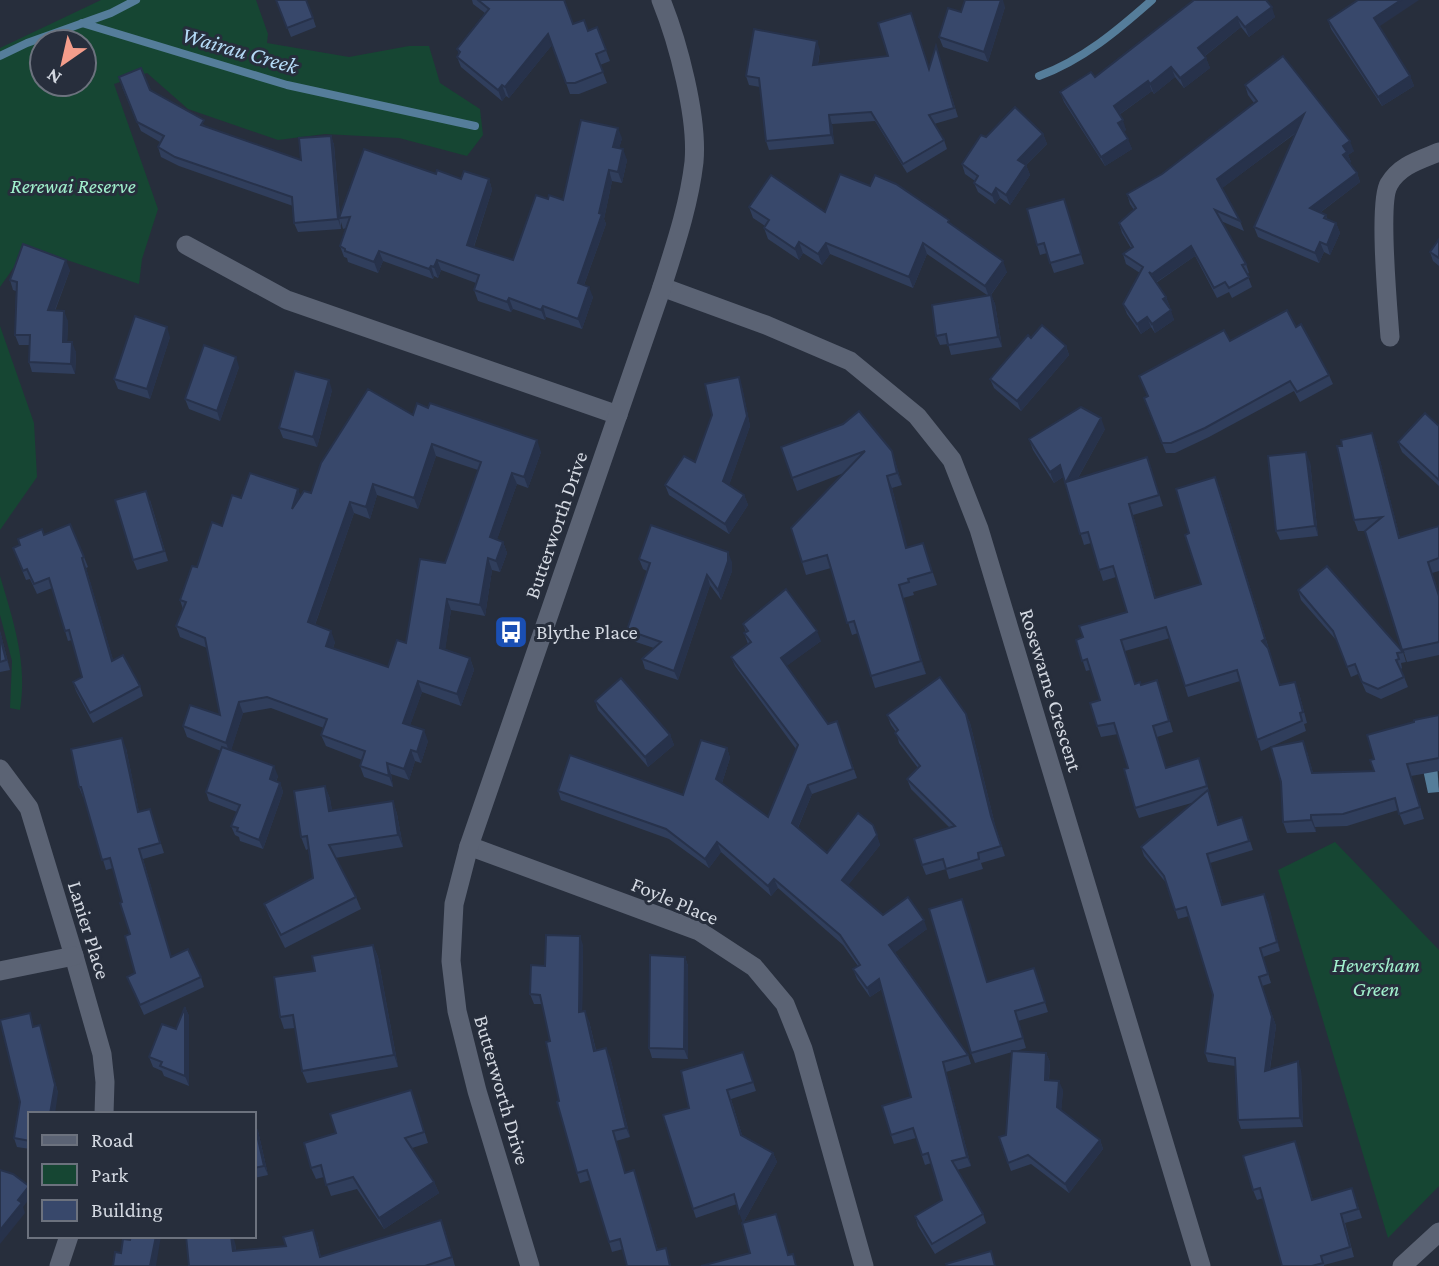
<svg xmlns="http://www.w3.org/2000/svg" width="1439" height="1266" viewBox="0 0 1439 1266" font-family="'Crimson Pro',serif">
<style>
.green{fill:#164633;fill-rule:evenodd}
.water{fill:#557d9a}
.lines{fill:none;stroke-linecap:round;stroke-linejoin:round}
.stream{stroke:#557d9a;stroke-width:8}
.minor{stroke:#5b6374;stroke-width:19}
.tertiary{stroke:#5b6374;stroke-width:19}
.wall{fill:#303e5c;fill-rule:evenodd}
.shaded-wall{fill:#27324b}
.building{fill:#38486b;stroke:#27324b;stroke-width:2;fill-rule:evenodd}
.labels{text-anchor:middle;dominant-baseline:central;stroke-width:6;stroke-linejoin:round;paint-order:stroke}
.park-label{font-size:21px;font-style:italic;fill:#a1f0cd;stroke:#272e3c}
.street-label{font-size:21px;fill:#d3d8e1;stroke:#272e3c}
.poi-label{font-size:21px;fill:#d3d8e1;stroke:#272e3c;text-anchor:start}
.water-label{font-size:23px;font-style:italic;fill:#b4daf6;stroke:#272e3c}
</style>
<rect width="100%" height="100%" fill="#272e3c"/>
<!-- green -->
<g class="green">
<path d="M101,0H256L268,34L267,43L349,57L409,46H429L440,83L480,109L483,135L467,156L399,138L325,134L278,140L188,109L147,73L114,84L158,209L142,259L139,284L28,247L0,287V48ZM42,42H84V84H42Z"/>
<polygon points="0,326 34,423 37,477 0,530"/>
<path d="M0,576C13,620 28,664 20,710L10,708L12,661L0,615Z"/>
<polygon points="1335,842 1439,950 1439,1186 1388,1238 1278,870"/>
</g>
<!-- water -->
<polygon class="water" points="1437,763 1439,792 1428,793 1422,765"/>
<g class="lines">
<!-- stream -->
<g class="stream">
<polyline points="82,23 287,85 475,126"/>
<polyline points="0,56 27,43 111,13 136,0"/>
<path d="M1039,76C1083,60 1118,30 1152,0"/>
</g>
<!-- minor -->
<g class="minor">
<polyline points="186,245 287,300 618,415"/>
<polyline points="662,287 766,325 850,361 917,416 952,460 979,529 1201,1266"/>
<path d="M1390,337C1388,310 1378,202 1389,184C1400,165 1420,160 1439,152"/>
<polyline points="0,769 29,808 74,956 102,1054 105,1082 104,1114"/>
<polyline points="469,846 699,931 754,967 785,1004 803,1049 864,1266"/>
<polyline points="0,971 74,956"/>
<polyline points="59,1266 69,1236"/>
<polyline points="1402,1266 1439,1232"/>
</g>
<!-- tertiary -->
<path class="tertiary" d="M530,1266L477,1091L457,1011L451,961L454,904L469,846L662,287C675,246 689,205 694,162C698,117 678,42 661,0"/>
</g>
<!-- wall -->
<g class="wall">
<polygon points="276,0 313,18 316,27 291,37"/>
<polygon points="472,0 564,0 573,24 588,31 597,27 610,61 600,65 607,83 579,94 570,94 552,45 509,98 506,96 502,101 461,67 457,57 459,54 457,49 485,13 473,4"/>
<polygon points="1269,4 1275,17 1249,37 1241,27 1205,56 1210,68 1184,88 1175,77 1154,94 1152,91 1119,115 1126,130 1124,131 1132,149 1105,166 1064,102 1060,92"/>
<polygon points="1005,7 988,62 943,47 939,37 961,12"/>
<polygon points="1328,20 1379,26 1410,76 1414,86 1382,106 1331,29"/>
<polygon points="936,46 958,117 934,124 944,140 947,149 907,173 875,121 832,124 834,144 769,150 766,141 760,87 749,85 746,76 820,50 818,64 929,68"/>
<polygon points="1245,85 1354,151 1348,155 1351,162 1349,163 1357,173 1360,182 1321,212 1326,215 1327,219 1336,223 1340,233 1330,255 1324,252 1319,263 1258,237 1254,227 1296,133 1222,188 1240,221 1244,231 1221,221 1246,264 1249,273 1247,274 1252,287 1232,298 1229,292 1217,298 1195,256 1156,283 1166,297 1170,307 1169,307 1174,320 1155,333 1151,327 1141,334 1127,314 1123,304 1140,273 1126,264 1123,254 1131,248 1122,233 1119,223 1134,210 1130,204 1127,194 1162,174 1254,103 1248,95"/>
<polygon points="122,87 150,90 207,127 301,160 331,136 334,145 340,216 436,174 461,179 489,179 492,190 474,247 513,260 548,199 563,200 622,138 619,148 627,160 622,183 612,181 604,219 606,224 584,285 593,297 582,329 546,317 545,320 513,309 511,312 478,301 474,290 476,283 441,270 438,278 434,276 433,279 383,261 378,273 348,262 347,258 344,257 340,246 346,228 343,229 341,222 341,229 298,232 294,223 293,206 179,166 161,157 158,147 160,142 141,131"/>
<polygon points="1043,134 1047,144 1026,165 1030,175 1010,205 1000,198 995,204 978,192 974,183 975,181 965,174 962,164 986,137"/>
<polygon points="1064,199 1084,264 1054,273 1047,253 1040,255 1037,245"/>
<polygon points="749,207 825,212 951,224 1007,272 991,295 995,304 1002,347 951,355 948,344 940,345 936,336 987,295 927,254 913,288 830,254 822,265 803,253 799,260 768,239 764,228 765,226 753,218"/>
<polygon points="1439,239 1439,266 1433,261 1430,252"/>
<polygon points="70,270 55,311 68,321 67,342 76,352 75,374 32,372 29,362 29,345 19,345 15,335 16,291 13,290 10,280"/>
<polygon points="1296,327 1329,375 1333,384 1300,402 1294,391 1209,437 1175,453 1166,453 1144,398 1148,397 1139,376 1230,341"/>
<polygon points="170,337 150,399 118,389 114,379"/>
<polygon points="1031,338 1066,346 1069,355 1021,411 994,388 990,379"/>
<polygon points="239,367 220,421 189,409 185,399"/>
<polygon points="742,387 750,426 729,485 744,495 748,505 729,534 669,495 665,485 695,462"/>
<polygon points="332,390 317,447 283,438 279,428"/>
<path d="M413,415L541,452L528,488L517,484L497,539L503,542L507,553L500,572L492,570L485,616L451,610L445,649L470,658L474,670L461,706L422,692L410,725L428,741L421,763L415,761L409,780L391,774L393,787L364,777L360,766L362,760L326,746L321,735L324,728L271,708L243,713L231,750L278,776L276,782L280,783L283,792L263,849L240,841L239,837L235,835L231,826L237,812L209,801L206,792L221,751L187,737L183,726L220,715L207,648L180,637L176,626L183,609L180,600L197,567L222,526L241,498L298,489L300,496L311,493ZM436,456L478,470L445,563L406,643L388,667L333,648L335,642L315,625L354,513L370,519L377,495L418,509Z"/>
<polygon points="1439,426 1439,486 1402,452 1398,442"/>
<polygon points="1105,429 1078,478 1147,457 1163,506 1133,515 1156,598 1201,584 1189,533 1219,487 1280,685 1299,693 1307,723 1304,724 1306,731 1261,751 1240,681 1188,697 1170,638 1125,651 1135,684 1161,691 1173,732 1157,737 1166,768 1199,758 1219,825 1245,826 1253,850 1210,863 1223,905 1264,894 1268,903 1280,951 1263,957 1271,983 1262,986 1276,1026 1270,1069 1301,1070 1303,1127 1241,1129 1238,1120 1235,1066 1208,1062 1205,1053 1213,995 1189,916 1178,919 1167,884 1144,856 1141,847 1195,802 1139,818 1135,808 1128,768 1118,734 1101,737 1097,726 1100,700 1090,670 1086,671 1076,640 1083,637 1127,612 1116,577 1103,581 1091,543 1084,545 1063,477 1054,483 1033,450 1029,439"/>
<polygon points="1372,433 1376,445 1400,538 1439,526 1439,571 1432,573 1439,594 1439,655 1407,662 1365,531 1358,531 1354,520 1342,446"/>
<polygon points="781,447 892,451 902,485 892,488 907,548 923,543 937,585 913,592 914,595 903,598 926,674 875,688 858,633 852,635 831,568 806,575 802,562 844,473 797,491"/>
<polygon points="1310,462 1318,536 1280,540 1276,531"/>
<polygon points="150,500 168,561 137,570 133,560"/>
<polygon points="44,535 84,557 88,567 86,568 113,660 140,686 143,696 93,723 76,691 73,682 82,677 72,640 68,641 65,631 52,588 37,594 30,579 26,580 13,548"/>
<polygon points="639,559 732,562 732,571 721,600 710,585 678,680 645,669 642,659 654,648 630,640 627,630 647,571 643,569"/>
<polygon points="1298,590 1403,652 1406,662 1401,663 1402,668 1401,669 1408,687 1381,699 1366,692 1358,674 1351,677 1337,641 1301,600"/>
<polygon points="743,624 821,641 786,666 828,724 837,721 857,778 812,794 798,828 827,853 873,825 880,845 848,885 883,915 927,929 895,952 968,1055 971,1064 946,1072 971,1166 957,1170 983,1214 986,1223 935,1254 918,1226 915,1216 942,1200 931,1163 925,1165 916,1138 894,1144 891,1135 911,1097 882,989 870,997 857,979 853,969 858,966 843,945 778,888 771,896 721,852 709,868 669,839 561,800 558,791 683,795 727,748 730,758 722,783 768,817 796,749 735,666 731,657 748,644 744,633 746,632"/>
<polygon points="0,631 10,670 0,672"/>
<polygon points="595,701 670,735 674,745 648,767 598,710"/>
<polygon points="966,714 970,723 995,825 1005,856 981,863 983,869 949,879 946,869 926,875 922,865 950,828 911,789 907,779 918,768 899,743 896,732 891,725 887,715"/>
<polygon points="1439,715 1439,771 1411,776 1424,819 1404,825 1398,810 1347,826 1315,827 1316,832 1287,833 1283,822 1307,752 1313,773 1374,771 1374,759"/>
<polygon points="126,748 139,812 150,809 164,853 143,859 171,956 201,977 204,987 144,1015 127,977 135,973 130,934 113,868 106,870 84,796 83,797 79,787"/>
<polygon points="325,786 330,799 332,811 393,801 397,814 403,847 335,858 356,897 361,909 285,948 269,916 264,904 313,878 308,849 306,850 301,837"/>
<polygon points="962,899 987,982 1034,968 1048,1012 1018,1021 1026,1048 1016,1051 1046,1053 1050,1062 1049,1081 1063,1090 1061,1110 1100,1140 1103,1149 1069,1193 1031,1164 1011,1171 1008,1163 1006,1135 1012,1052 975,1063 971,1053"/>
<polygon points="373,945 378,957 398,1067 307,1083 302,1071 295,1028 284,1029 280,1017 315,971"/>
<polygon points="583,945 582,1012 589,1021 596,1050 610,1057 630,1137 616,1141 625,1173 637,1180 658,1250 666,1248 671,1266 627,1266 623,1249 612,1252 590,1180 580,1183 577,1173 559,1101 550,1041 542,1004 534,1004 530,994 545,966"/>
<polygon points="685,957 688,966 688,1059 652,1058 649,1048"/>
<polygon points="185,1007 189,1016 189,1086 164,1076 162,1071 153,1067 149,1057 176,1029"/>
<polygon points="40,1025 58,1093 30,1114 30,1149 17,1147 14,1138 34,1026"/>
<polygon points="743,1052 756,1091 731,1099 742,1135 773,1153 777,1162 743,1223 737,1204 696,1218 693,1209 689,1108"/>
<polygon points="415,1101 428,1143 412,1148 434,1182 439,1193 384,1229 357,1189 331,1196 324,1177 316,1179 311,1168 336,1133"/>
<polygon points="254,1121 258,1131 268,1175 254,1178"/>
<polygon points="1295,1141 1313,1200 1352,1188 1362,1218 1345,1223 1354,1257 1324,1265 1324,1266 1282,1266 1263,1198 1257,1200 1253,1190"/>
<polygon points="445,1231 455,1266 189,1266 235,1243 236,1251 286,1246 317,1241 321,1257"/>
</g>
<!-- shaded-wall -->
<g class="shaded-wall">
<polygon points="1001,0 1003,0 1005,7 988,62 984,52"/>
<polygon points="1401,0 1419,0 1377,28 1374,18"/>
<polygon points="1272,7 1275,17 1249,37 1245,27"/>
<polygon points="1237,17 1241,27 1202,58 1198,48"/>
<polygon points="548,34 552,45 509,98 505,87"/>
<polygon points="817,41 820,50 816,74 813,65"/>
<polygon points="1206,58 1210,68 1184,88 1180,78"/>
<polygon points="1171,67 1175,77 1154,94 1150,84"/>
<polygon points="1410,76 1414,86 1382,106 1378,97"/>
<polygon points="1148,81 1152,91 1117,116 1114,106"/>
<polygon points="502,85 506,96 502,101 498,90"/>
<polygon points="1304,114 1307,124 1221,189 1217,179"/>
<polygon points="829,115 832,124 834,144 831,135"/>
<polygon points="1123,120 1126,130 1121,133 1118,123"/>
<polygon points="618,128 622,138 617,157 613,147"/>
<polygon points="1043,134 1047,144 1022,169 1018,160"/>
<polygon points="331,136 334,145 340,218 339,218 341,229 338,219"/>
<polygon points="1128,139 1132,149 1105,166 1101,157"/>
<polygon points="1350,141 1354,151 1348,155 1351,162 1346,165 1343,155 1343,146"/>
<polygon points="623,149 627,160 622,183 618,172"/>
<polygon points="1026,165 1030,175 1010,205 1006,195"/>
<polygon points="609,170 612,181 604,219 606,224 581,293 578,283 599,213"/>
<polygon points="1357,173 1360,182 1314,217 1310,208"/>
<polygon points="489,179 492,190 471,255 467,245"/>
<polygon points="996,188 1000,198 995,204 992,195"/>
<polygon points="1336,223 1340,233 1330,255 1327,245"/>
<polygon points="799,242 803,253 799,260 795,249"/>
<polygon points="1320,242 1324,252 1319,263 1315,253"/>
<polygon points="826,243 830,254 822,265 818,254"/>
<polygon points="923,243 927,254 913,288 909,277"/>
<polygon points="1191,246 1195,256 1155,283 1152,274"/>
<polygon points="379,251 383,261 378,273 374,262"/>
<polygon points="66,260 70,270 51,320 48,310"/>
<polygon points="437,260 441,270 438,278 434,267"/>
<polygon points="1003,261 1007,272 989,297 985,286"/>
<polygon points="431,266 434,276 433,279 429,269"/>
<polygon points="589,287 593,297 582,329 578,319"/>
<polygon points="991,295 995,304 1002,347 998,337"/>
<polygon points="1166,297 1170,307 1166,309 1163,299"/>
<polygon points="509,298 513,309 511,312 507,302"/>
<polygon points="543,306 546,317 545,320 541,310"/>
<polygon points="1171,310 1174,320 1155,333 1152,324"/>
<polygon points="64,311 68,321 67,352 63,342"/>
<polygon points="1147,317 1151,327 1141,334 1137,324"/>
<polygon points="167,327 170,337 150,399 147,389"/>
<polygon points="72,342 76,352 75,374 71,364"/>
<polygon points="1066,346 1069,355 1021,411 1017,401"/>
<polygon points="236,357 239,367 220,421 217,411"/>
<polygon points="739,377 742,387 750,426 727,491 723,481"/>
<polygon points="329,380 332,390 317,447 313,437"/>
<polygon points="1101,418 1105,429 1070,492 1066,482"/>
<polygon points="1372,433 1376,445 1403,550 1399,538"/>
<polygon points="537,440 541,452 528,488 524,477"/>
<polygon points="432,444 436,456 418,509 414,498"/>
<polygon points="892,451 896,464 902,485 897,473"/>
<polygon points="1306,452 1310,462 1318,536 1315,526"/>
<polygon points="1060,465 1064,476 1054,483 1050,472"/>
<polygon points="512,473 517,484 494,548 490,537"/>
<polygon points="887,476 892,488 911,560 906,548"/>
<polygon points="1215,477 1219,487 1269,650 1262,641"/>
<polygon points="373,484 377,495 370,519 366,507"/>
<polygon points="298,489 302,500 292,509"/>
<polygon points="744,495 748,505 729,534 725,524"/>
<polygon points="350,502 354,513 312,633 308,622"/>
<polygon points="1129,504 1133,515 1159,609 1155,598"/>
<polygon points="503,542 507,553 500,572 496,561"/>
<polygon points="728,552 732,562 732,571 721,600 718,590"/>
<polygon points="82,558 86,568 116,670 112,661"/>
<polygon points="488,558 492,570 485,616 480,605"/>
<polygon points="707,575 710,585 678,680 674,671"/>
<polygon points="899,585 903,598 926,674 921,661"/>
<polygon points="447,599 451,610 444,659 440,648"/>
<polygon points="0,631 10,670 0,636"/>
<polygon points="331,631 335,642 330,657 326,646"/>
<polygon points="817,631 821,641 784,668 781,658"/>
<polygon points="470,658 474,670 461,706 457,694"/>
<polygon points="418,681 422,692 407,734 403,723"/>
<polygon points="239,702 243,713 230,754 226,743"/>
<polygon points="966,714 970,723 995,825 1005,856 991,816"/>
<polygon points="424,730 428,741 421,763 417,752"/>
<polygon points="670,735 674,745 648,767 645,757"/>
<polygon points="122,738 126,748 141,822 138,812"/>
<polygon points="727,748 730,758 720,789 716,779"/>
<polygon points="411,750 415,761 409,780 404,769"/>
<polygon points="387,763 391,774 393,787 389,776"/>
<polygon points="274,766 278,776 273,789 270,779"/>
<polygon points="280,783 283,792 263,849 259,840"/>
<polygon points="808,785 812,794 796,832 792,823"/>
<polygon points="325,786 330,799 334,823 329,811"/>
<polygon points="393,801 397,814 403,847 398,835"/>
<polygon points="1311,815 1315,827 1316,832 1311,820"/>
<polygon points="877,835 880,845 845,889 842,880"/>
<polygon points="717,842 721,852 709,868 705,859"/>
<polygon points="774,879 778,888 771,896 768,886"/>
<polygon points="1264,894 1268,903 1280,951 1277,942"/>
<polygon points="924,920 927,929 893,954 889,945"/>
<polygon points="580,936 583,945 582,1022 579,1012"/>
<polygon points="373,945 378,957 398,1067 394,1055"/>
<polygon points="685,957 688,966 688,1059 684,1049"/>
<polygon points="1259,977 1276,1026 1268,1080 1265,1071"/>
<polygon points="879,979 883,988 870,997 867,988"/>
<polygon points="185,1007 189,1016 189,1086 185,1076"/>
<polygon points="585,1011 589,1021 598,1060 594,1051"/>
<polygon points="40,1025 58,1093 55,1114 50,1114"/>
<polygon points="606,1048 610,1057 630,1137 626,1128"/>
<polygon points="1046,1053 1050,1062 1048,1089 1045,1080"/>
<polygon points="1298,1061 1301,1070 1303,1127 1300,1118"/>
<polygon points="943,1062 946,1072 971,1166 967,1157"/>
<polygon points="1059,1081 1063,1090 1061,1116 1057,1107"/>
<polygon points="254,1121 258,1131 268,1175 264,1166"/>
<polygon points="1100,1140 1103,1149 1069,1193 1065,1184"/>
<polygon points="773,1153 777,1162 743,1223 739,1213"/>
<polygon points="434,1182 439,1193 384,1229 379,1218"/>
<polygon points="29,1186 30,1198 23,1207 25,1213 0,1244 0,1230 18,1200"/>
<polygon points="156,1236 161,1236 156,1266 150,1266"/>
<polygon points="231,1236 233,1236 235,1243 237,1263 233,1251"/>
</g>
<!-- building -->
<g class="building">
<polygon points="276,0 306,0 313,18 287,28"/>
<polygon points="478,0 564,0 573,24 584,20 588,31 597,27 606,50 596,54 603,72 575,83 566,83 548,34 505,87 502,85 498,90 457,57 460,52 457,49 489,9"/>
<polygon points="965,0 1001,0 984,52 939,37 948,8 961,12"/>
<polygon points="1194,0 1266,0 1272,7 1245,27 1237,17 1198,48 1206,58 1180,78 1171,67 1150,84 1148,81 1114,106 1123,120 1118,123 1128,139 1101,157 1060,92 1091,72 1095,77"/>
<polygon points="1358,0 1401,0 1374,18 1410,76 1378,97 1328,20"/>
<polygon points="911,13 929,69 936,46 954,108 929,115 944,140 903,164 871,112 829,115 831,135 766,141 759,78 746,76 754,29 817,41 813,65 888,56 878,23"/>
<polygon points="1283,56 1350,141 1343,146 1347,152 1343,155 1357,173 1310,208 1326,215 1324,218 1336,223 1327,245 1320,242 1315,253 1254,227 1304,114 1217,179 1240,221 1215,210 1246,264 1242,265 1249,277 1229,288 1225,282 1214,288 1191,246 1152,274 1149,272 1166,297 1163,299 1171,310 1152,324 1147,317 1137,324 1123,304 1143,267 1123,254 1133,247 1119,223 1136,208 1127,194 1162,174 1257,101 1245,85"/>
<polygon points="141,68 150,90 204,120 201,125 301,160 299,138 331,136 338,219 294,223 292,197 175,157 158,147 164,136 137,122 119,77"/>
<polygon points="1015,107 1043,134 1018,160 1026,165 1006,195 996,188 992,195 974,183 978,176 962,164 981,135 986,137"/>
<polygon points="581,120 618,128 613,147 623,149 618,172 609,170 599,213 602,214 578,283 589,287 578,319 543,306 541,310 509,298 507,302 474,290 479,275 437,260 434,267 431,266 429,269 379,251 374,262 345,251 345,249 340,246 350,217 339,218 364,149 436,174 437,170 461,179 464,171 489,179 467,245 513,260 536,195 548,199 549,195 563,200"/>
<polygon points="840,174 870,186 875,175 896,184 949,220 948,222 1003,261 985,286 923,243 909,277 826,243 818,254 799,242 795,249 764,228 769,220 749,207 771,175 825,212"/>
<polygon points="1064,199 1081,254 1050,263 1044,243 1037,245 1027,209"/>
<polygon points="1439,239 1439,258 1430,252"/>
<polygon points="23,244 66,260 48,310 64,311 63,342 72,342 71,364 29,362 30,335 15,335 17,282 10,280"/>
<polygon points="991,295 998,337 948,345 946,334 936,336 932,305"/>
<polygon points="1287,310 1296,327 1301,324 1329,375 1297,392 1290,381 1205,428 1171,443 1162,443 1144,398 1148,396 1139,376 1224,330 1230,341"/>
<polygon points="135,316 167,327 147,389 114,379"/>
<polygon points="1042,325 1066,346 1017,401 990,379 1028,335 1031,338"/>
<polygon points="204,345 236,357 217,411 185,399"/>
<polygon points="295,371 329,380 313,437 279,428"/>
<polygon points="739,377 747,416 723,481 744,495 725,524 665,485 684,456 695,462 712,415 705,384"/>
<path d="M368,389L413,415L417,403L428,408L430,403L537,440L524,477L512,473L490,537L503,542L496,561L488,558L480,605L447,599L440,648L470,658L457,694L418,681L403,723L424,730L417,752L411,750L404,769L387,763L389,776L360,766L365,751L321,735L327,719L267,697L239,702L226,743L183,726L190,705L220,715L205,638L176,626L186,602L180,600L192,566L197,567L212,522L222,526L232,495L241,498L250,473L298,489L292,509L304,491L311,493L321,463ZM432,444L481,462L445,563L420,559L406,643L397,640L388,667L326,646L331,631L308,622L350,502L366,507L373,484L414,498Z"/>
<polygon points="1081,407 1101,418 1066,482 1147,457 1159,495 1129,504 1155,598 1201,584 1185,535 1189,533 1176,489 1215,477 1265,639 1262,641 1268,648 1280,685 1295,682 1303,712 1300,713 1302,721 1257,740 1237,670 1185,686 1166,627 1121,640 1135,684 1140,682 1141,685 1157,680 1169,721 1153,726 1166,768 1199,758 1207,786 1135,808 1124,769 1128,768 1114,723 1097,726 1090,703 1100,700 1087,659 1082,661 1076,640 1083,637 1079,626 1127,612 1113,566 1099,570 1088,532 1080,534 1060,465 1050,472 1029,439"/>
<polygon points="859,411 892,451 897,473 887,476 906,548 923,543 932,572 908,579 909,582 899,585 921,661 871,676 854,621 847,623 827,555 802,562 791,528 865,451 792,478 781,447 843,424"/>
<polygon points="1425,413 1439,426 1439,480 1398,442"/>
<polygon points="1372,433 1399,538 1439,526 1439,558 1428,562 1439,596 1439,642 1402,650 1365,531 1382,517 1354,520 1337,446 1342,446 1341,440"/>
<polygon points="1306,452 1315,526 1276,531 1268,456"/>
<polygon points="146,491 164,551 133,560 115,500"/>
<polygon points="70,524 84,557 82,558 112,661 123,655 140,686 90,713 73,682 82,677 69,630 65,631 49,578 34,584 27,569 23,571 13,548 20,545 18,539 42,529 44,535"/>
<polygon points="651,525 728,552 728,561 718,590 707,575 674,671 642,659 661,642 627,630 650,563 639,559"/>
<polygon points="1327,566 1403,652 1397,653 1399,659 1396,660 1404,677 1378,689 1362,682 1355,664 1347,667 1333,631 1298,590"/>
<polygon points="786,589 817,631 781,658 828,724 837,721 853,769 808,785 792,823 827,853 858,813 873,825 877,835 842,880 883,915 908,897 924,920 889,945 968,1055 943,1062 967,1157 952,1161 983,1214 932,1244 915,1216 942,1200 928,1153 922,1155 913,1128 891,1135 882,1106 911,1097 879,979 867,988 853,969 860,965 840,935 774,879 768,886 717,842 705,859 666,829 558,791 570,755 683,795 701,740 727,748 716,779 768,817 798,745 731,657 751,642 744,633 748,631 743,624"/>
<polygon points="0,636 6,660 0,662"/>
<polygon points="940,677 966,714 991,816 1001,846 978,853 979,859 946,869 943,859 922,865 914,839 955,826 907,779 920,766 895,733 898,730 887,715"/>
<polygon points="621,678 670,735 645,757 595,701"/>
<polygon points="1439,715 1439,758 1407,764 1420,807 1399,814 1395,798 1343,814 1311,815 1311,820 1283,822 1281,782 1271,747 1303,741 1312,773 1374,771 1370,760 1374,759 1367,735 1414,722 1414,720"/>
<polygon points="122,738 138,812 150,809 160,843 139,849 171,957 188,949 201,977 140,1005 127,977 135,973 125,936 130,934 120,903 122,902 110,858 102,860 81,787 79,787 71,749"/>
<polygon points="222,747 274,766 270,779 280,783 259,840 237,831 238,828 231,826 240,805 206,792"/>
<polygon points="325,786 329,811 393,801 398,835 329,845 356,897 281,935 264,904 313,878 307,836 301,837 294,791"/>
<polygon points="1208,790 1218,825 1242,817 1249,841 1207,854 1222,905 1264,894 1277,942 1260,948 1268,974 1259,977 1272,1017 1265,1071 1298,1061 1300,1118 1238,1120 1235,1058 1205,1053 1213,995 1186,907 1175,910 1164,876 1141,847"/>
<polygon points="962,899 987,982 1034,968 1045,1002 1015,1011 1023,1038 971,1053 929,909"/>
<polygon points="546,935 580,936 579,1012 585,1011 594,1051 606,1048 626,1128 613,1131 625,1173 634,1170 657,1250 666,1248 670,1266 627,1266 620,1239 609,1242 587,1170 577,1173 557,1102 559,1101 546,1042 550,1041 540,995 530,994 531,965 545,966"/>
<polygon points="373,945 394,1055 302,1071 293,1015 280,1017 274,977 315,971 312,956"/>
<polygon points="650,955 685,957 684,1049 649,1048"/>
<polygon points="185,1007 185,1076 160,1066 162,1062 149,1057 162,1024 176,1029"/>
<polygon points="30,1013 33,1027 40,1025 55,1085 50,1114 30,1114 30,1141 14,1138 20,1102 0,1020"/>
<polygon points="1012,1051 1046,1053 1045,1080 1059,1081 1057,1107 1100,1140 1065,1184 1028,1155 1008,1163 999,1137 1006,1135"/>
<polygon points="743,1052 753,1082 727,1090 741,1135 773,1153 739,1213 734,1194 693,1209 663,1115 689,1108 681,1071"/>
<polygon points="411,1090 424,1132 405,1138 434,1182 379,1218 353,1177 326,1185 321,1165 311,1168 304,1143 336,1133 330,1114"/>
<polygon points="254,1121 264,1166 254,1168"/>
<polygon points="1295,1141 1312,1200 1352,1188 1358,1209 1341,1214 1350,1247 1321,1256 1323,1263 1312,1266 1282,1266 1260,1188 1253,1190 1243,1156"/>
<polygon points="0,1170 13,1174 29,1186 18,1200 22,1203 0,1230"/>
<polygon points="776,1214 788,1255 793,1254 796,1266 701,1266 750,1253 742,1223"/>
<polygon points="441,1220 452,1257 425,1266 189,1266 186,1236 231,1236 233,1251 286,1246 283,1237 313,1230 320,1257"/>
<polygon points="131,1236 156,1236 150,1266 113,1266 115,1252 121,1253 123,1239 130,1240"/>
<polygon points="991,1251 995,1266 947,1266 946,1264"/>
</g>
<!-- icons -->
<defs>
<g id="bus-square" transform="scale(1.75)"><rect x="-9" y="-9" width="18" height="18" rx="4" fill="#1a4fb4" stroke="#272e3c"/><path d="M-5-6H5V4H4V6H2V4H-2V6H-4V4H-5ZM-3.5-4V0h7V-4ZM-3.5 1.2v1.5H-2V1.2ZM2 1.2v1.5H3.5V1.2Z" fill="#fff"/></g>
</defs>
<g fill-rule="evenodd">
<use href="#bus-square" x="511" y="632"/>
</g>
<g class="labels">
<!-- park labels -->
<g class="park-label">
<text x="73" y="186">Rerewai Reserve</text>
<text x="1376" y="965">Heversham<tspan x="1376" dy="24">Green</tspan></text>
</g>
<!-- street labels -->
<g class="street-label">
<text transform="translate(556 525) rotate(-71)">Butterworth Drive</text>
<text transform="translate(1051 690) rotate(73)">Rosewarne Crescent</text>
<text transform="translate(675 901) rotate(23)">Foyle Place</text>
<text transform="translate(89 930) rotate(73)">Lanier Place</text>
<text transform="translate(502 1090) rotate(74)">Butterworth Drive</text>
</g>
<!-- poi labels -->
<g class="poi-label">
<text x="536" y="632">Blythe Place</text>
</g>
<!-- water labels -->
<g class="water-label">
<text transform="translate(240 50) rotate(16)">Wairau Creek</text>
</g>
</g>
<!-- legend -->
<rect x="28" y="1112" width="228" height="126" fill="#272e3c" stroke="#6c727e" stroke-width="2"/>
<rect x="42" y="1135" width="35" height="10" fill="#5b6374" stroke="#6c727e" stroke-width="2"/>
<text x="91" y="1147" font-size="21" fill="#d3d8e1">Road</text>
<rect x="42" y="1164" width="35" height="21" fill="#164633" stroke="#6c727e" stroke-width="2"/>
<text x="91" y="1182" font-size="21" fill="#d3d8e1">Park</text>
<rect x="42" y="1200" width="35" height="21" fill="#38486b" stroke="#6c727e" stroke-width="2"/>
<text x="91" y="1217" font-size="21" fill="#d3d8e1">Building</text>
<!-- north arrow -->
<g transform="translate(63 63) rotate(214)"><circle r="33" fill="#272e3c" stroke="#6c727e" stroke-width="2"/>
<path d="M0-5L12 26L0 18L-12 26Z" fill="#f49d8b"/>
<text y="-10" font-size="19" font-weight="bold" text-anchor="middle" fill="#d3d8e1">N</text>
</g>
</svg>
